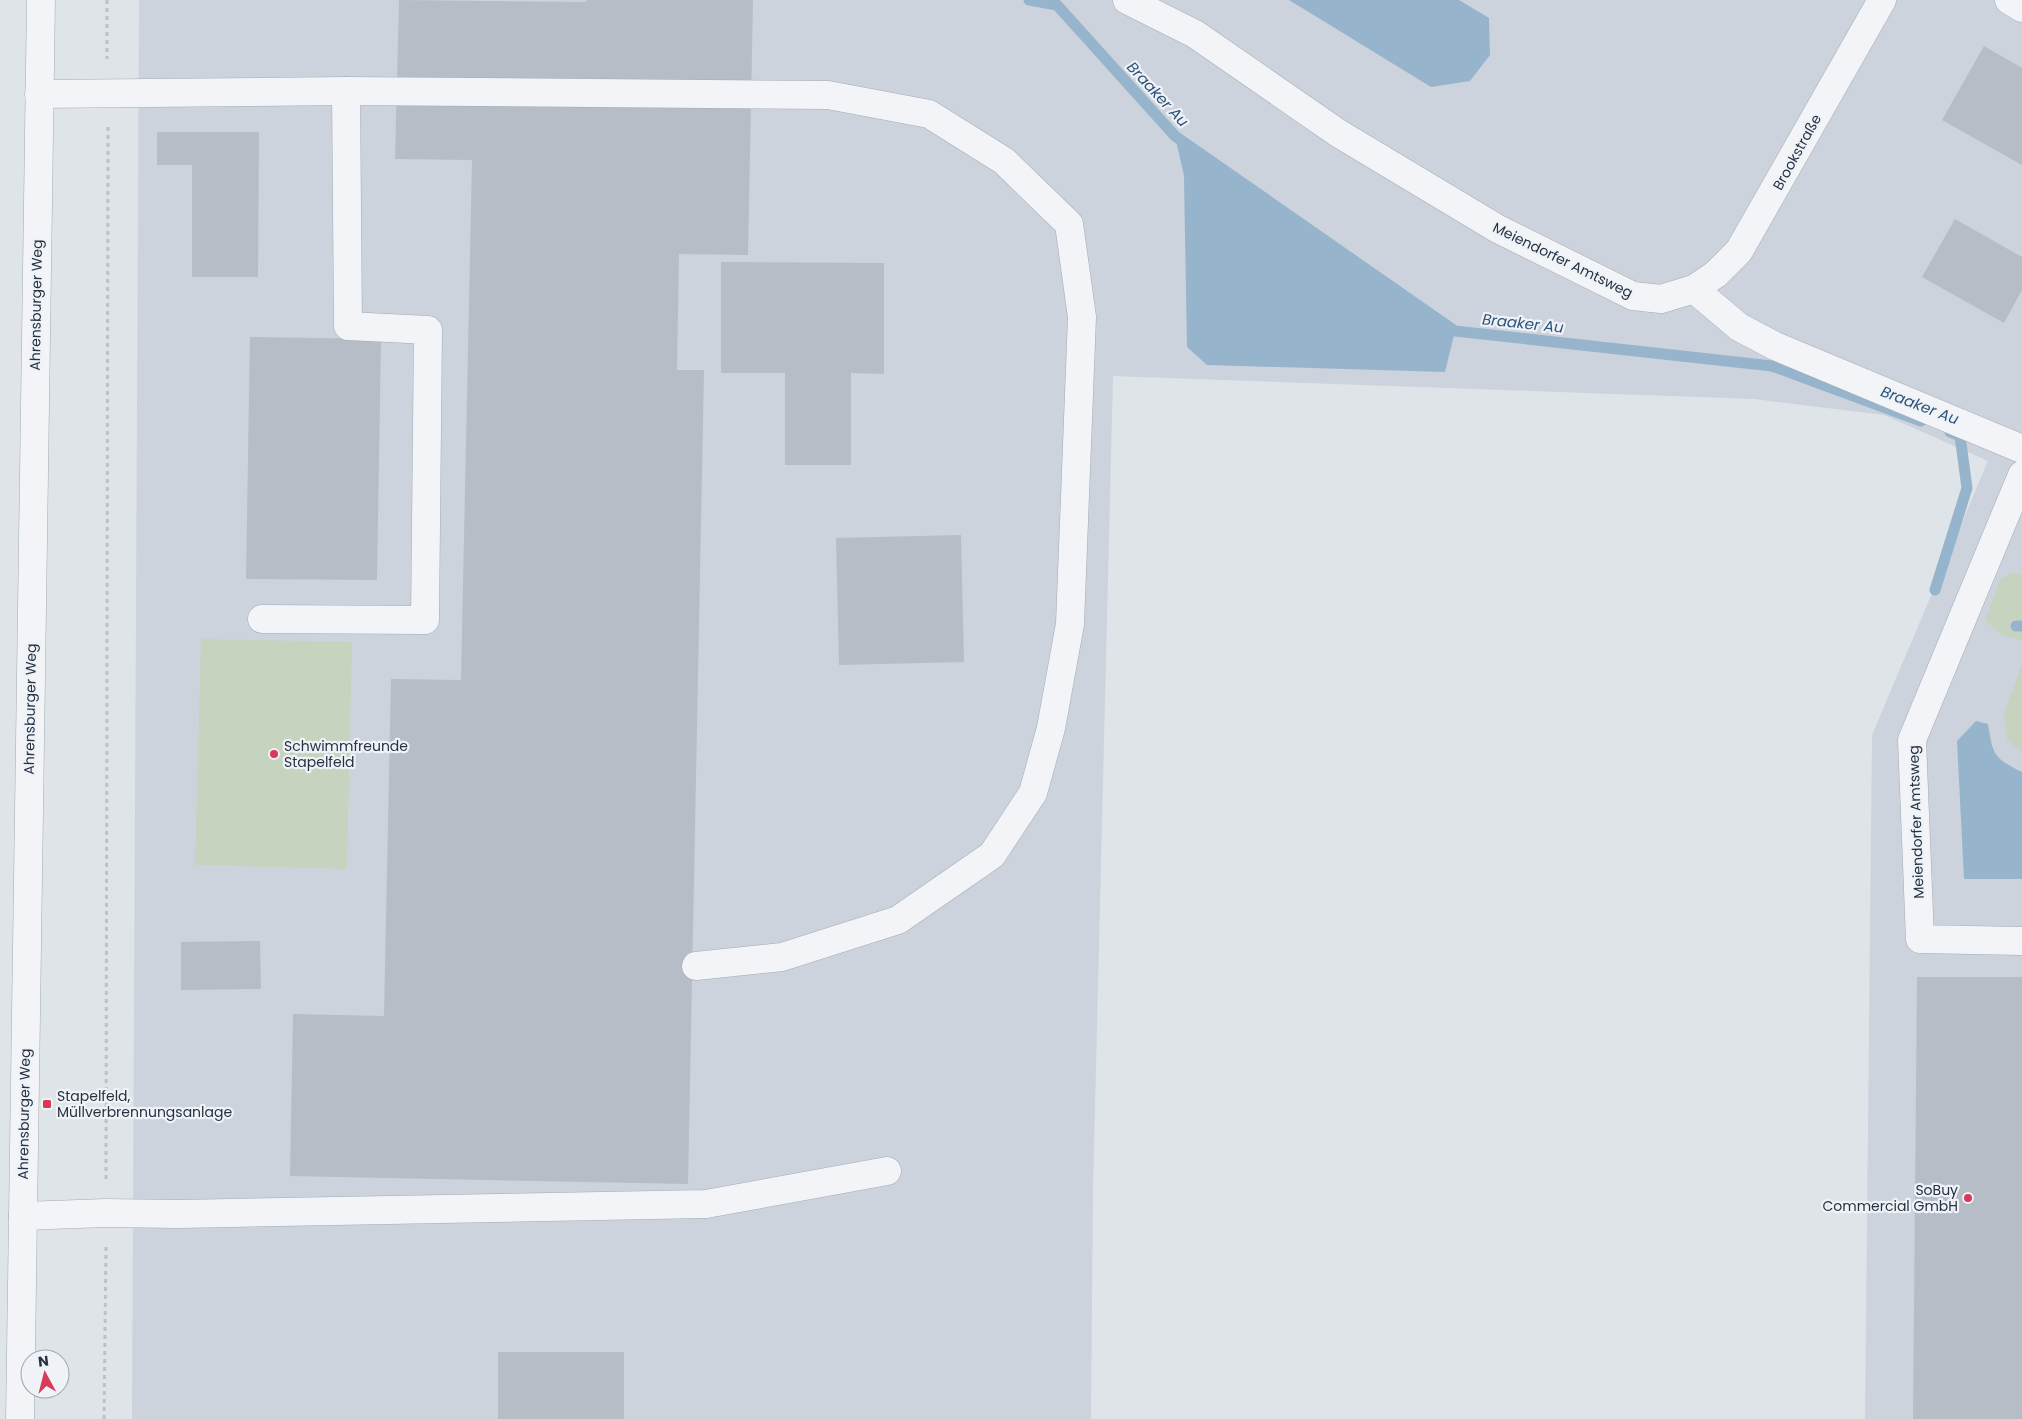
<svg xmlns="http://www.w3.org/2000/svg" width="2022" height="1419" viewBox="0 0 2022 1419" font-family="Poppins,sans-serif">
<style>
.built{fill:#cdd3dc}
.green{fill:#c6d4bf}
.water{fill:#97b4cd}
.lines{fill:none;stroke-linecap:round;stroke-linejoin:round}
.stream{stroke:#97b4cd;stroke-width:11}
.building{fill:#b6bdc7}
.minor-casing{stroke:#a4abb4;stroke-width:29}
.path{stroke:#bdc2c8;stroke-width:3;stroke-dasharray:4 4;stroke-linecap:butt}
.minor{stroke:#f2f4f7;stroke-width:28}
.poi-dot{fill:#d9395a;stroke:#eff2f7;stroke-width:2}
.labels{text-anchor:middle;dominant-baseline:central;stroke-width:4.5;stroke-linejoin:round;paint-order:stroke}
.street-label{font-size:14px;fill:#263242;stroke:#eff2f7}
.poi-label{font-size:14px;fill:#263242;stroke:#eff2f7;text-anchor:start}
.water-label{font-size:15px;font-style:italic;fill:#2d5379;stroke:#eff2f7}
</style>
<rect width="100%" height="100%" fill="#dfe4e9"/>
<!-- built -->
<polygon class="built" points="139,0 2022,0 2022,1419 1865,1419 1872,735 1988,461 1884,415 1754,399 1113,376 1093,1188 1091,1419 132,1419"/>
<!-- green -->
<g class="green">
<polygon points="2013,572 2022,575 2022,640 2002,635 1985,620 2000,579"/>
<polygon points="201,639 352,642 347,869 195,865"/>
<polygon points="2022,663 2022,753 2007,740 2004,713"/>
</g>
<!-- water -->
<g class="water">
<polygon points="1289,0 1459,0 1489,18 1490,55 1470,81 1431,87"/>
<polygon points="1175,136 1455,331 1445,372 1207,365 1187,347 1184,176"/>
<path d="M1976,721L1988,724C1993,756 1994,758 2022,772V879H1964L1957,741Z"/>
</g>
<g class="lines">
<!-- stream -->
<g class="stream">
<polyline points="1029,0 1057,5 1175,136 1455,331 1772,366 1921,421"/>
<polyline points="1935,590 1967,488 1960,436 1950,432"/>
<polyline points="2016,626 2022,626"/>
</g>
</g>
<!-- building -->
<g class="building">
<polygon points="399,0 586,2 586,0 753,0 748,255 679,254 677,370 704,370 688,1184 290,1176 293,1014 384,1016 391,679 461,680 472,160 395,159"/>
<polygon points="1984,46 2022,68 2022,165 1942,120"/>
<polygon points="157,132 259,132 258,277 192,277 192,165 157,165"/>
<polygon points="1955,219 2022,257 2022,290 2004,323 1922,277"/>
<polygon points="721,262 884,263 884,374 851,373 851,465 785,465 785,373 721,373"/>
<polygon points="250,337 381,339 377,580 246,579"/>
<polygon points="961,535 964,662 839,665 836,538"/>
<polygon points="260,941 261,989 181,990 181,942"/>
<polygon points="1917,977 2022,977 2022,1419 1913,1419"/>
<rect x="498" y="1352" width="126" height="67"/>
</g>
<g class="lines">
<!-- minor casing -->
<g class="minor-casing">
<g id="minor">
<polyline points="1127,0 1195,34 1338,133 1498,229 1633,296 1661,299 1694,289 1716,274 1739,251 1882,0"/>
<polyline points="2009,0 2022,8"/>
<polyline points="39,94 346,91 828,95 929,114 1004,161 1069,224 1082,317 1070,624 1051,728 1033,793 992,855 898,920 782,957 696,966"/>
<polyline points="1694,289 1739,327 1775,346 2022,449"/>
<polyline points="2022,475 1912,740 1920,939 2022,941"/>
<polyline points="262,619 425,620 428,330 348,326 346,91"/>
<polyline points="23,1216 106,1213 179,1214 706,1204 887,1171"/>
<polyline points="20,1419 41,0"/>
</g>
</g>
<!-- path -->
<g class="path">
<polyline points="107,0 107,59"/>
<polyline points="106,1179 108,126"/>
<polyline points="104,1419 106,1246"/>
</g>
<!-- minor -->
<use href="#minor" class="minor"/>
</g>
<!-- markers -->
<g class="poi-dot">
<circle cx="274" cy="754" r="5"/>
<rect x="42" y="1099" width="10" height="10" rx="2.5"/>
<circle cx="1968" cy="1198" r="5"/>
</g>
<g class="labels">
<!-- street labels -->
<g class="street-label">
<text transform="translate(1797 152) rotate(-61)">Brookstraße</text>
<text transform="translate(1563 260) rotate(26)">Meiendorfer Amtsweg</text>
<text transform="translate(36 305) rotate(-89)">Ahrensburger Weg</text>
<text transform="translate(30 709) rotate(-89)">Ahrensburger Weg</text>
<text transform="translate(1916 822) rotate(-92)">Meiendorfer Amtsweg</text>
<text transform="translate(24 1114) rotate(-89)">Ahrensburger Weg</text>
</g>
<!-- poi labels -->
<g class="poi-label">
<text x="284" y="746">Schwimmfreunde<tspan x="284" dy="16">Stapelfeld</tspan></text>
<text x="57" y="1096">Stapelfeld,<tspan x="57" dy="16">Müllverbrennungsanlage</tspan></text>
<text x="1958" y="1190" text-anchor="end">SoBuy<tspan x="1958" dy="16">Commercial GmbH</tspan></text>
</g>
<!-- water labels -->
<g class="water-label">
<text transform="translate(1158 94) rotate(47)">Braaker Au</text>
<text transform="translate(1523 323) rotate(6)">Braaker Au</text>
<text transform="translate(1920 405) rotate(21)">Braaker Au</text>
</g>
</g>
<!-- north arrow -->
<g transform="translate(45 1374) rotate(353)"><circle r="24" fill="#eff2f7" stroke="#9fa5af"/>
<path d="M0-4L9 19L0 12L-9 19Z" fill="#d9395a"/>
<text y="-8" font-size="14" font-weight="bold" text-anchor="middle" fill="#263242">N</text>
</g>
</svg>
